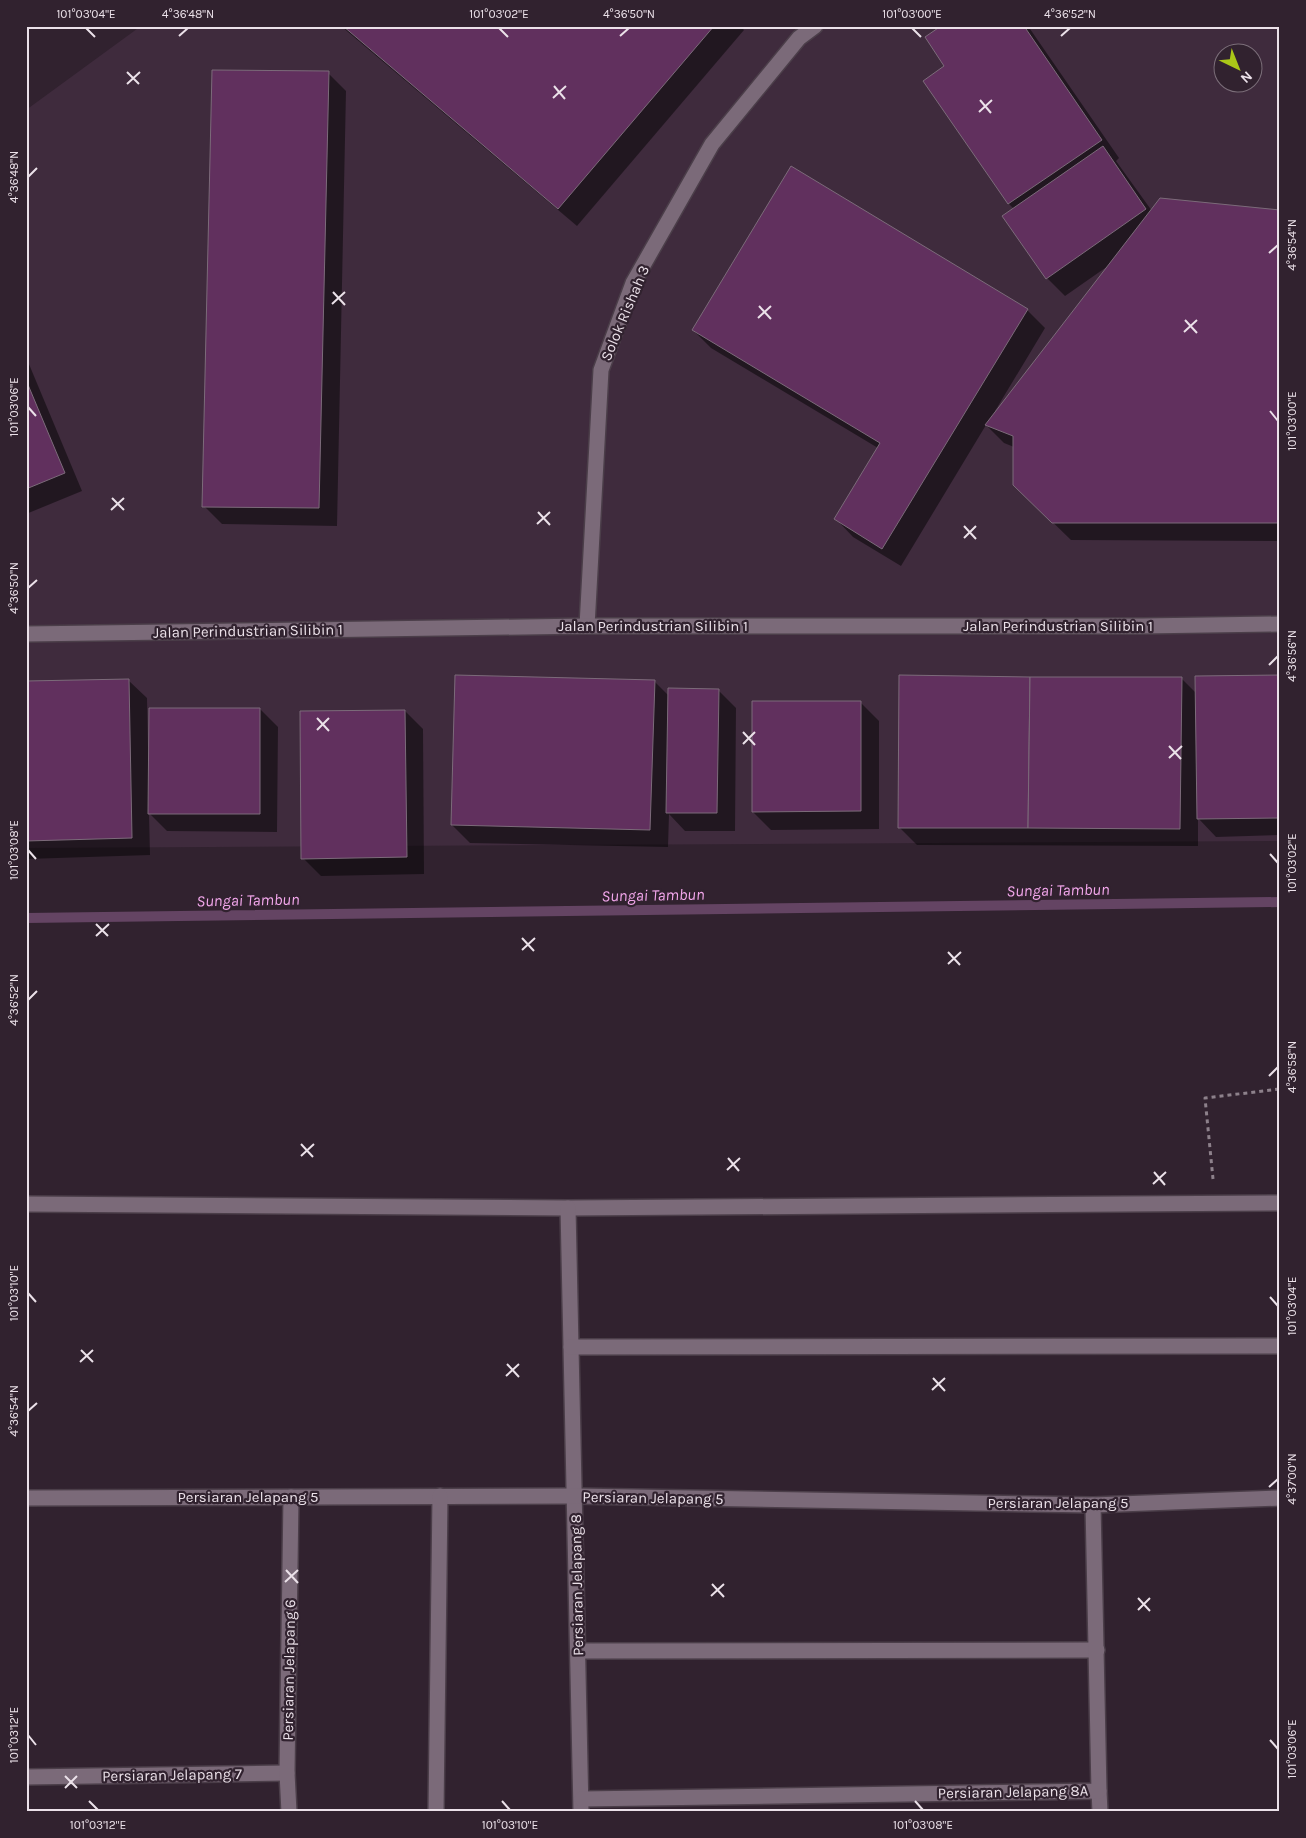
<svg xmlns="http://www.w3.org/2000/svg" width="1306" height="1838" viewBox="0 0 1306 1838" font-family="Karla,sans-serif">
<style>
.built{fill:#3f2b3d;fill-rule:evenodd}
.shadow{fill:#0007}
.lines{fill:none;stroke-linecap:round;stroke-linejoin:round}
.stream{stroke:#644463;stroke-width:10}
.building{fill:#61305e;stroke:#7c6b7a}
.minor-casing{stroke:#4b3e49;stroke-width:18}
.path{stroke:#8d818b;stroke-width:3;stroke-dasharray:4 4;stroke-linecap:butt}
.minor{stroke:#7b6a79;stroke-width:15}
.ticks{fill:none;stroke:#ebe1e9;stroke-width:2}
.labels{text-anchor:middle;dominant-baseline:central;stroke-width:4.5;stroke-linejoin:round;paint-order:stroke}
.street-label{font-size:15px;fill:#ebe1e9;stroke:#31222f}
.water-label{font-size:16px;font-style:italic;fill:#f3a7ec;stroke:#31222f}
.neatline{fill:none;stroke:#ebe1e9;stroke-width:2}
.ticks-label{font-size:12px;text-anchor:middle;fill:#ebe1e9}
</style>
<rect width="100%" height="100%" fill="#31222f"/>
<!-- built -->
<path class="built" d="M141,26H1280V841L26,848V110ZM1224,52H1254V82H1224Z"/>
<!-- shadow -->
<g class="shadow">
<polygon points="341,26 740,26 744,30 577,226"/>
<polygon points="943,26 1028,26 1119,158 1116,161 1152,211 1280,211 1280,541 1071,540 1033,503 1014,447 1004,443 986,425 901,566 853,537 836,519 878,448 711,348 693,330 792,167 1027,310 1045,328 995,411 996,412 1108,266 1065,296 1047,278 1004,216 1014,209 1009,204 925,81 946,66"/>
<polygon points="328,73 346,91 337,526 222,524 204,506"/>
<polygon points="26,357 82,491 26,514"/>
<polygon points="1280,676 1280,835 1216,837 1198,818 1198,846 917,845 899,827 1181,678 1197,694"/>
<polygon points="128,680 147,698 148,747 260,709 278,727 277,832 167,831 149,813 150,855 26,859 26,682"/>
<polygon points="654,681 669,696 718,690 736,708 735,831 685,831 669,814 668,847 470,843 452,825"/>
<polygon points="861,703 879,721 879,829 771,830 753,812"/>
<polygon points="405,711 423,729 424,874 321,876 303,858"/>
</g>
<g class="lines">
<!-- stream -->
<polyline class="stream" points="26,918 1280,902"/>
</g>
<!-- building -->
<g class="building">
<polygon points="343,26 714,26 558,209"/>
<polygon points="941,26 1024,26 1102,140 1008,204 923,81 944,66 925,37"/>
<polygon points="212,70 329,71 319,508 202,507"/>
<polygon points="1103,146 1146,209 1046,279 1002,216"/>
<polygon points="791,166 1028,309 882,549 834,519 880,443 692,330"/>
<polygon points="1160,198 1280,210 1280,523 1052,523 1013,485 1013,436 985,425"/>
<polygon points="26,380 65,473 26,489"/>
<polygon points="455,675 655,680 650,830 451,825"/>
<polygon points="899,675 1030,677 1028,828 898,828"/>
<polygon points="1280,675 1280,818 1197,819 1195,676"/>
<polygon points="1030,677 1182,677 1180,829 1028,828"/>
<polygon points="129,679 132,838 26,841 26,681"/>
<polygon points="668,688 719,689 717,813 666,813"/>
<polygon points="752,701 861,701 861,811 752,812"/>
<polygon points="149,708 260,708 260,814 148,814"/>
<polygon points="405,710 407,857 301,859 300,711"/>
</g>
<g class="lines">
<!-- minor casing -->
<g class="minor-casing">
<g id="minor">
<polyline points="587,626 601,370 633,283 712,144 799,38 815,26"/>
<polyline points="26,634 587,626 1142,626 1280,624"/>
<polyline points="26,1204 568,1208 1280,1203"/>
<polyline points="568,1208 581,1812"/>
<polyline points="571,1347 1280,1346"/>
<polyline points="26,1498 575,1496 1093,1505 1280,1498"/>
<polyline points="579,1651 1097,1650"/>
<polyline points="26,1777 287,1773"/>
<polyline points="1099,1791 1100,1812"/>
<polyline points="582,1799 1099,1791 1093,1505"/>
<polyline points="289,1812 287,1773 291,1497"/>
<polyline points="436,1812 440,1496"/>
</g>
</g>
<!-- path -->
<polyline class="path" points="1213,1179 1205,1098 1280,1089"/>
<!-- minor -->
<use href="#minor" class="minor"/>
</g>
<!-- ticks -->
<path class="ticks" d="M86,28L95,37M499,28L508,37M912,28L921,37M179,36L188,28M620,36L629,28M1061,36L1070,28M127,72L139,84M127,84L140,72M554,86L565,99M553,98L566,86M980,100L991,113M979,112L992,100M28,177L37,168M1269,253L1278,245M333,292L345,305M332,304L345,292M759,306L771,319M758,318L771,306M1185,320L1197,333M1184,332L1197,320M28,407L36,416M1270,411L1278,421M112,498L124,510M111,510L124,498M538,512L550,525M537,524L550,512M964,526L976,539M964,538L976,526M28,588L37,580M1269,665L1278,656M317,718L329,731M317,730L329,718M743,732L755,745M743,744L755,732M1169,746L1181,759M1169,758L1182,746M28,850L36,859M1270,854L1278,863M96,924L108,936M96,936L109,924M522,938L534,951M522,950L535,938M948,952L960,965M948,964L961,952M28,1000L37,991M1269,1076L1278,1067M301,1144L313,1157M301,1156L314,1144M728,1158L739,1171M727,1170L740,1158M1154,1172L1165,1185M1153,1184L1166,1172M28,1293L36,1302M1270,1297L1278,1306M81,1350L93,1362M80,1362L93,1350M507,1364L519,1377M506,1376L519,1364M933,1378L945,1391M932,1390L945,1378M28,1411L37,1403M1269,1487L1278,1479M286,1570L298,1583M285,1582L298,1570M712,1584L724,1597M711,1596L724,1584M1138,1598L1150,1611M1138,1610L1150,1598M28,1735L36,1745M1270,1740L1278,1749M65,1776L77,1788M65,1788L77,1776M89,1801L98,1810M502,1801L510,1810M915,1801L923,1810"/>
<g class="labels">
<!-- street labels -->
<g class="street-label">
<text transform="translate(625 313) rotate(-67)">Solok Rishah 3</text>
<text x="653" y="626">Jalan Perindustrian Silibin 1</text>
<text x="1058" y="626">Jalan Perindustrian Silibin 1</text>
<text transform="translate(248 631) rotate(-1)">Jalan Perindustrian Silibin 1</text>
<text x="248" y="1497">Persiaran Jelapang 5</text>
<text transform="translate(653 1498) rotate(1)">Persiaran Jelapang 5</text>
<text x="1058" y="1503">Persiaran Jelapang 5</text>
<text transform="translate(577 1585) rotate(-91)">Persiaran Jelapang 8</text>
<text transform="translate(289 1670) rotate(-89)">Persiaran Jelapang 6</text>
<text transform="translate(172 1775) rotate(-1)">Persiaran Jelapang 7</text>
<text transform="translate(1013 1792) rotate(-1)">Persiaran Jelapang 8A</text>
</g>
<!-- water labels -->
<g class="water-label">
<text transform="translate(1058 890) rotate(-1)">Sungai Tambun</text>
<text transform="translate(653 895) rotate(-1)">Sungai Tambun</text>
<text transform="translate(248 900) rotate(-1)">Sungai Tambun</text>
</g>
</g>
<!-- border -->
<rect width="1306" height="1838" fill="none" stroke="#31222f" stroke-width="55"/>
<!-- north arrow -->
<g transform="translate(1238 68) rotate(137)"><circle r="24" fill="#31222f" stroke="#7b6e79"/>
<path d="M0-4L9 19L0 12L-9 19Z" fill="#aac718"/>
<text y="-8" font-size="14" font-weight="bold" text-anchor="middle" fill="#ebe1e9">N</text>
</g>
<rect x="28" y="28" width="1250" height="1782" class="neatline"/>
<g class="ticks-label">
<text x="86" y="18">101°03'04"E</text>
<text x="188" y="18">4°36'48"N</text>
<text x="499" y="18">101°03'02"E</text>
<text x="629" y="18">4°36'50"N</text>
<text x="912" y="18">101°03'00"E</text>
<text x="1070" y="18">4°36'52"N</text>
<text transform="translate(14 177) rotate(-90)" y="4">4°36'48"N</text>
<text transform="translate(1292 245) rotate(-90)" y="4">4°36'54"N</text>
<text transform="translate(14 407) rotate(-90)" y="4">101°03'06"E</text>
<text transform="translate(1292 421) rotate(-90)" y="4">101°03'00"E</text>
<text transform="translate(14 588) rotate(-90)" y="4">4°36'50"N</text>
<text transform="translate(1292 656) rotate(-90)" y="4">4°36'56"N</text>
<text transform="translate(14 850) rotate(-90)" y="4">101°03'08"E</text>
<text transform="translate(1292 863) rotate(-90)" y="4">101°03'02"E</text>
<text transform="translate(14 1000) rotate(-90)" y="4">4°36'52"N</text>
<text transform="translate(1292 1067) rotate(-90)" y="4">4°36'58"N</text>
<text transform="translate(14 1293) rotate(-90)" y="4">101°03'10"E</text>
<text transform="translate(1292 1306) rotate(-90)" y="4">101°03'04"E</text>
<text transform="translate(14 1411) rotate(-90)" y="4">4°36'54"N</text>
<text transform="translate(1292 1479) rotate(-90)" y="4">4°37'00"N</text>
<text transform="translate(14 1735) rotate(-90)" y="4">101°03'12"E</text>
<text transform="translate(1292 1749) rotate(-90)" y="4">101°03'06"E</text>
<text x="98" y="1829">101°03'12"E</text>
<text x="510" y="1829">101°03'10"E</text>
<text x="923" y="1829">101°03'08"E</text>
</g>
</svg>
